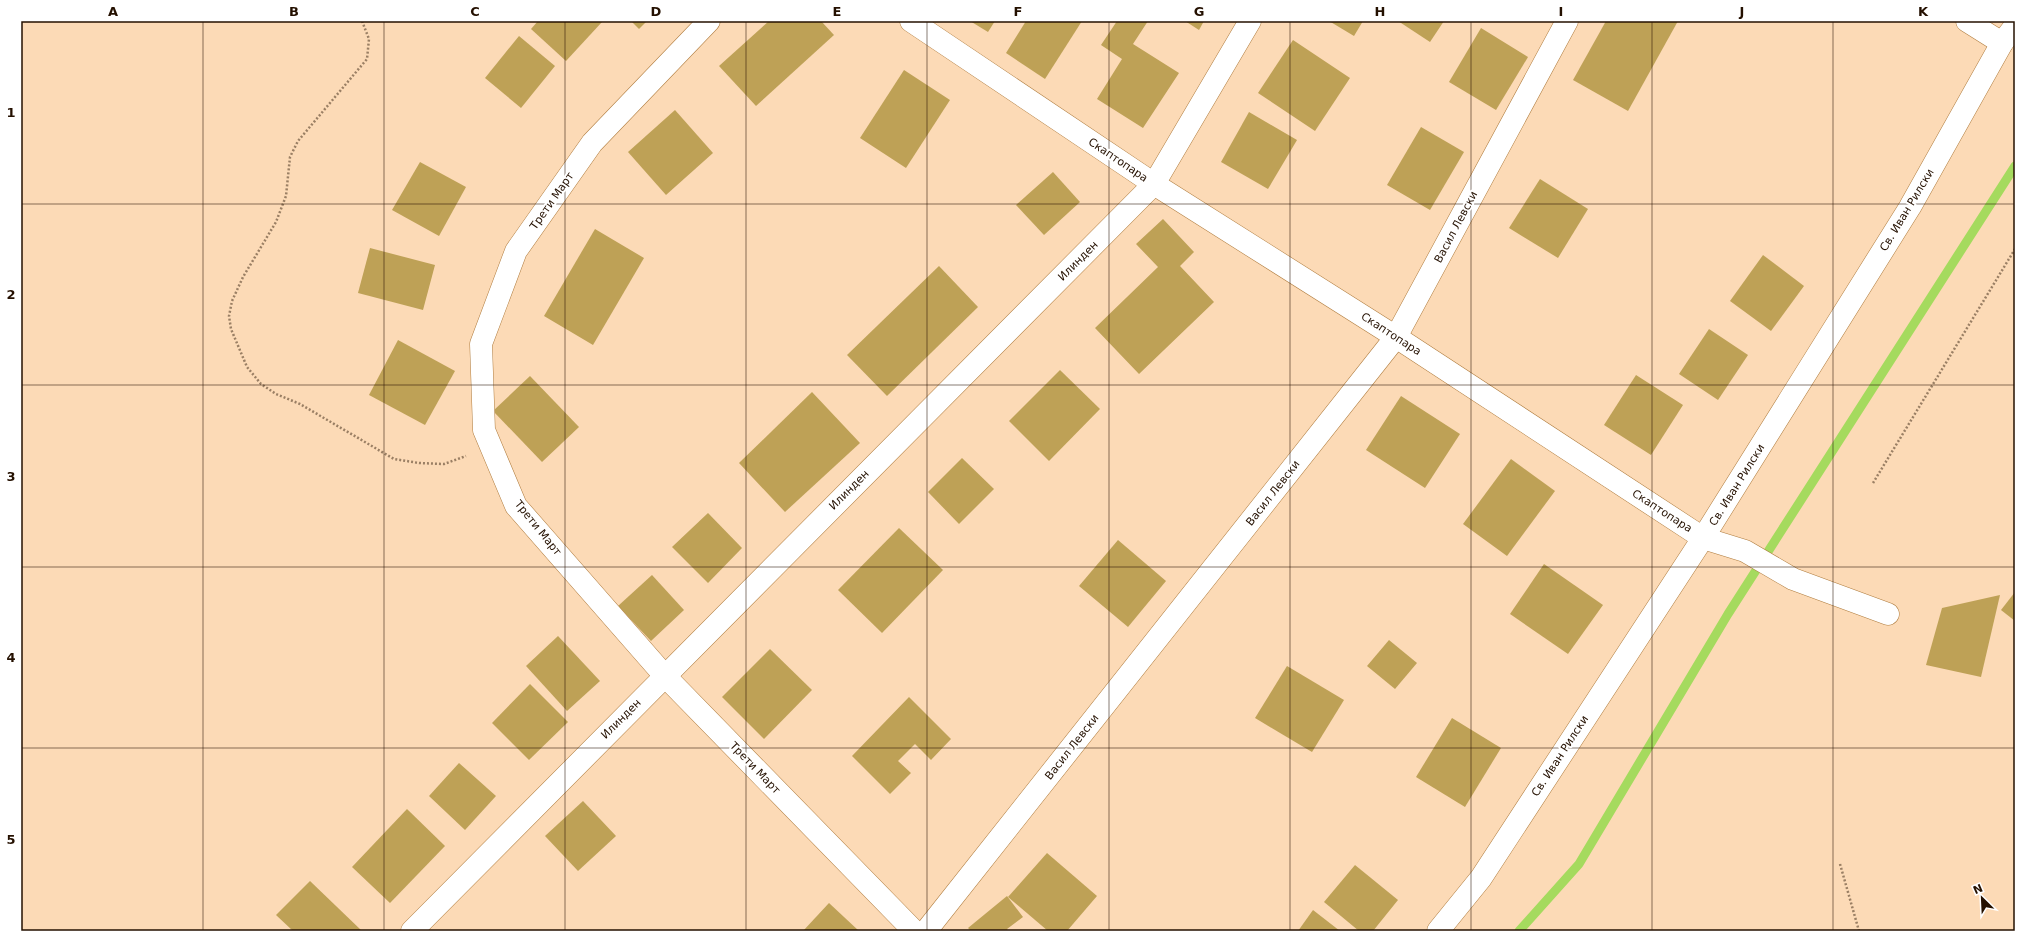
<svg xmlns="http://www.w3.org/2000/svg" width="2036" height="952" viewBox="0 0 2036 952" font-family="'DejaVu Sans',sans-serif">
<style>
.lines{fill:none;stroke-linecap:round;stroke-linejoin:round}
.stream{stroke:#a5da5e;stroke-width:9}
.building{fill:#bea156}
.minor-casing{stroke:#b07d3f;stroke-width:23}
.path{stroke:#9a7f64;stroke-width:2.5;stroke-dasharray:2 2;stroke-linecap:butt}
.minor{stroke:#fff;stroke-width:22}
.grid{fill:none;stroke:#241000;stroke-width:1;stroke-opacity:0.55}
.labels{text-anchor:middle;dominant-baseline:central;stroke-width:4;stroke-linejoin:round;paint-order:stroke}
.street-label{font-size:11px;fill:#241000;stroke:#fff}
.neatline{fill:none;stroke:#241000;stroke-width:1.5}
.grid-label{font-size:13px;text-anchor:middle;font-weight:bold;fill:#241000}
</style>
<rect width="100%" height="100%" fill="#fcdab6"/>
<g class="lines">
<!-- stream -->
<polyline class="stream" points="1519,931 1579,864 1728,614 2015,166"/>
</g>
<!-- building -->
<g class="building">
<polygon points="538,21 601,21 602,22 566,61 531,29"/>
<polygon points="631,21 647,21 639,29"/>
<polygon points="769,21 821,21 834,35 756,106 719,66"/>
<polygon points="970,21 995,21 988,32"/>
<polygon points="1026,21 1082,21 1045,79 1006,53"/>
<polygon points="1117,21 1148,21 1133,44 1179,73 1143,128 1097,99 1122,59 1101,45"/>
<polygon points="1185,21 1204,21 1199,30"/>
<polygon points="1329,21 1363,21 1354,36"/>
<polygon points="1398,21 1444,21 1430,42"/>
<polygon points="1606,21 1678,21 1628,111 1573,80"/>
<polygon points="1481,28 1528,57 1496,110 1449,82"/>
<polygon points="519,36 555,66 521,108 485,78"/>
<polygon points="1293,40 1350,78 1315,131 1258,93"/>
<polygon points="904,70 950,100 906,168 860,138"/>
<polygon points="675,110 713,153 666,195 628,152"/>
<polygon points="1249,112 1297,140 1268,189 1221,162"/>
<polygon points="1421,127 1464,152 1430,210 1387,185"/>
<polygon points="420,162 466,187 439,236 392,210"/>
<polygon points="1053,172 1080,202 1044,235 1016,205"/>
<polygon points="1540,179 1588,209 1558,258 1509,228"/>
<polygon points="1163,219 1194,252 1180,266 1214,302 1139,374 1095,328 1158,267 1136,244"/>
<polygon points="595,229 644,258 593,345 544,316"/>
<polygon points="370,248 435,265 423,310 358,293"/>
<polygon points="1763,255 1804,286 1771,331 1730,301"/>
<polygon points="939,266 978,307 887,396 847,355"/>
<polygon points="1709,329 1748,355 1718,400 1679,374"/>
<polygon points="398,340 455,371 425,425 369,395"/>
<polygon points="1060,370 1100,409 1049,461 1009,421"/>
<polygon points="1636,375 1683,405 1651,455 1604,425"/>
<polygon points="530,376 579,427 542,462 493,411"/>
<polygon points="812,392 860,443 785,512 739,463"/>
<polygon points="1401,396 1460,434 1425,488 1366,450"/>
<polygon points="962,458 994,489 959,524 928,492"/>
<polygon points="1511,459 1555,491 1507,556 1463,524"/>
<polygon points="708,513 742,548 708,583 672,547"/>
<polygon points="899,528 943,570 882,633 838,590"/>
<polygon points="1118,540 1166,581 1128,627 1079,586"/>
<polygon points="1544,564 1603,605 1568,654 1510,614"/>
<polygon points="652,575 684,610 651,641 618,606"/>
<polygon points="2015,592 2015,621 2001,610"/>
<polygon points="2000,595 1981,677 1926,665 1942,608"/>
<polygon points="558,636 600,681 567,711 526,666"/>
<polygon points="1389,640 1417,663 1395,689 1367,666"/>
<polygon points="770,649 812,690 764,739 722,697"/>
<polygon points="1287,666 1344,700 1312,752 1255,718"/>
<polygon points="530,684 568,722 529,760 492,723"/>
<polygon points="909,697 951,739 931,760 915,744 898,761 911,773 890,794 852,756"/>
<polygon points="1452,718 1501,748 1465,807 1416,777"/>
<polygon points="459,763 496,796 465,830 429,796"/>
<polygon points="583,801 616,836 578,871 545,836"/>
<polygon points="407,809 445,846 390,903 352,867"/>
<polygon points="1047,853 1097,896 1067,931 1048,931 1008,897"/>
<polygon points="1355,865 1398,900 1373,931 1359,931 1324,902"/>
<polygon points="310,881 362,931 293,931 276,915"/>
<polygon points="1007,896 1023,917 1007,929 1008,931 971,931 968,928"/>
<polygon points="829,903 859,931 803,931"/>
<polygon points="1313,910 1340,931 1298,931"/>
</g>
<g class="lines">
<!-- minor casing -->
<g class="minor-casing">
<g id="minor">
<polyline points="709,21 592,143 516,251 481,344 484,430 516,506 664,675 914,931"/>
<polyline points="911,21 1154,184 1396,337 1703,538 1745,551 1793,579 1888,614"/>
<polyline points="1967,21 2002,43"/>
<polyline points="412,931 1154,184 1250,21"/>
<polyline points="926,931 1396,337 1567,21"/>
<polyline points="1438,931 1481,878 1703,538 1910,207 2002,43 2015,26"/>
</g>
</g>
<!-- path -->
<g class="path">
<polyline points="362,21 369,39 367,59 298,141 290,157 286,196 276,222 243,277 232,301 229,316 231,329 247,367 261,384 276,394 300,404 394,459 419,463 444,464 466,456"/>
<polyline points="1873,483 2015,249"/>
<polyline points="1840,864 1859,931"/>
</g>
<!-- minor -->
<use href="#minor" class="minor"/>
</g>
<!-- grid -->
<path class="grid" d="M203,21V931M384,21V931M565,21V931M746,21V931M927,21V931M1109,21V931M1290,21V931M1471,21V931M1652,21V931M1833,21V931M21,204H2015M21,385H2015M21,567H2015M21,748H2015"/>
<g class="labels">
<!-- street labels -->
<g class="street-label">
<text transform="translate(1118 160) rotate(34)">Скаптопара</text>
<text transform="translate(552 201) rotate(-55)">Трети Март</text>
<text transform="translate(1907 210) rotate(-59)">Св. Иван Рилски</text>
<text transform="translate(1456 227) rotate(-62)">Васил Левски</text>
<text transform="translate(1078 261) rotate(-45)">Илинден</text>
<text transform="translate(1391 334) rotate(33)">Скаптопара</text>
<text transform="translate(1737 485) rotate(-58)">Св. Иван Рилски</text>
<text transform="translate(849 490) rotate(-45)">Илинден</text>
<text transform="translate(1273 493) rotate(-52)">Васил Левски</text>
<text transform="translate(1662 511) rotate(33)">Скаптопара</text>
<text transform="translate(538 528) rotate(51)">Трети Март</text>
<text transform="translate(621 719) rotate(-45)">Илинден</text>
<text transform="translate(1072 747) rotate(-52)">Васил Левски</text>
<text transform="translate(1560 756) rotate(-57)">Св. Иван Рилски</text>
<text transform="translate(755 768) rotate(46)">Трети Март</text>
</g>
</g>
<!-- border -->
<rect width="2036" height="952" fill="none" stroke="#ffffff" stroke-width="44"/>
<!-- north arrow -->
<g transform="translate(1982 898) rotate(336)" stroke="#ffffff" stroke-width="3" paint-order="stroke">
<path d="M0-3L7 15L0 10L-7 15Z" fill="#241000"/>
<text y="-6" font-size="11" font-weight="bold" text-anchor="middle" fill="#241000">N</text>
</g>
<rect x="22" y="22" width="1992" height="908" class="neatline"/>
<g class="grid-label">
<text x="113" y="16">A</text>
<text x="294" y="16">B</text>
<text x="475" y="16">C</text>
<text x="656" y="16">D</text>
<text x="837" y="16">E</text>
<text x="1018" y="16">F</text>
<text x="1199" y="16">G</text>
<text x="1380" y="16">H</text>
<text x="1561" y="16">I</text>
<text x="1742" y="16">J</text>
<text x="1923" y="16">K</text>
<text x="11" y="117">1</text>
<text x="11" y="299">2</text>
<text x="11" y="481">3</text>
<text x="11" y="662">4</text>
<text x="11" y="844">5</text>
</g>
</svg>
